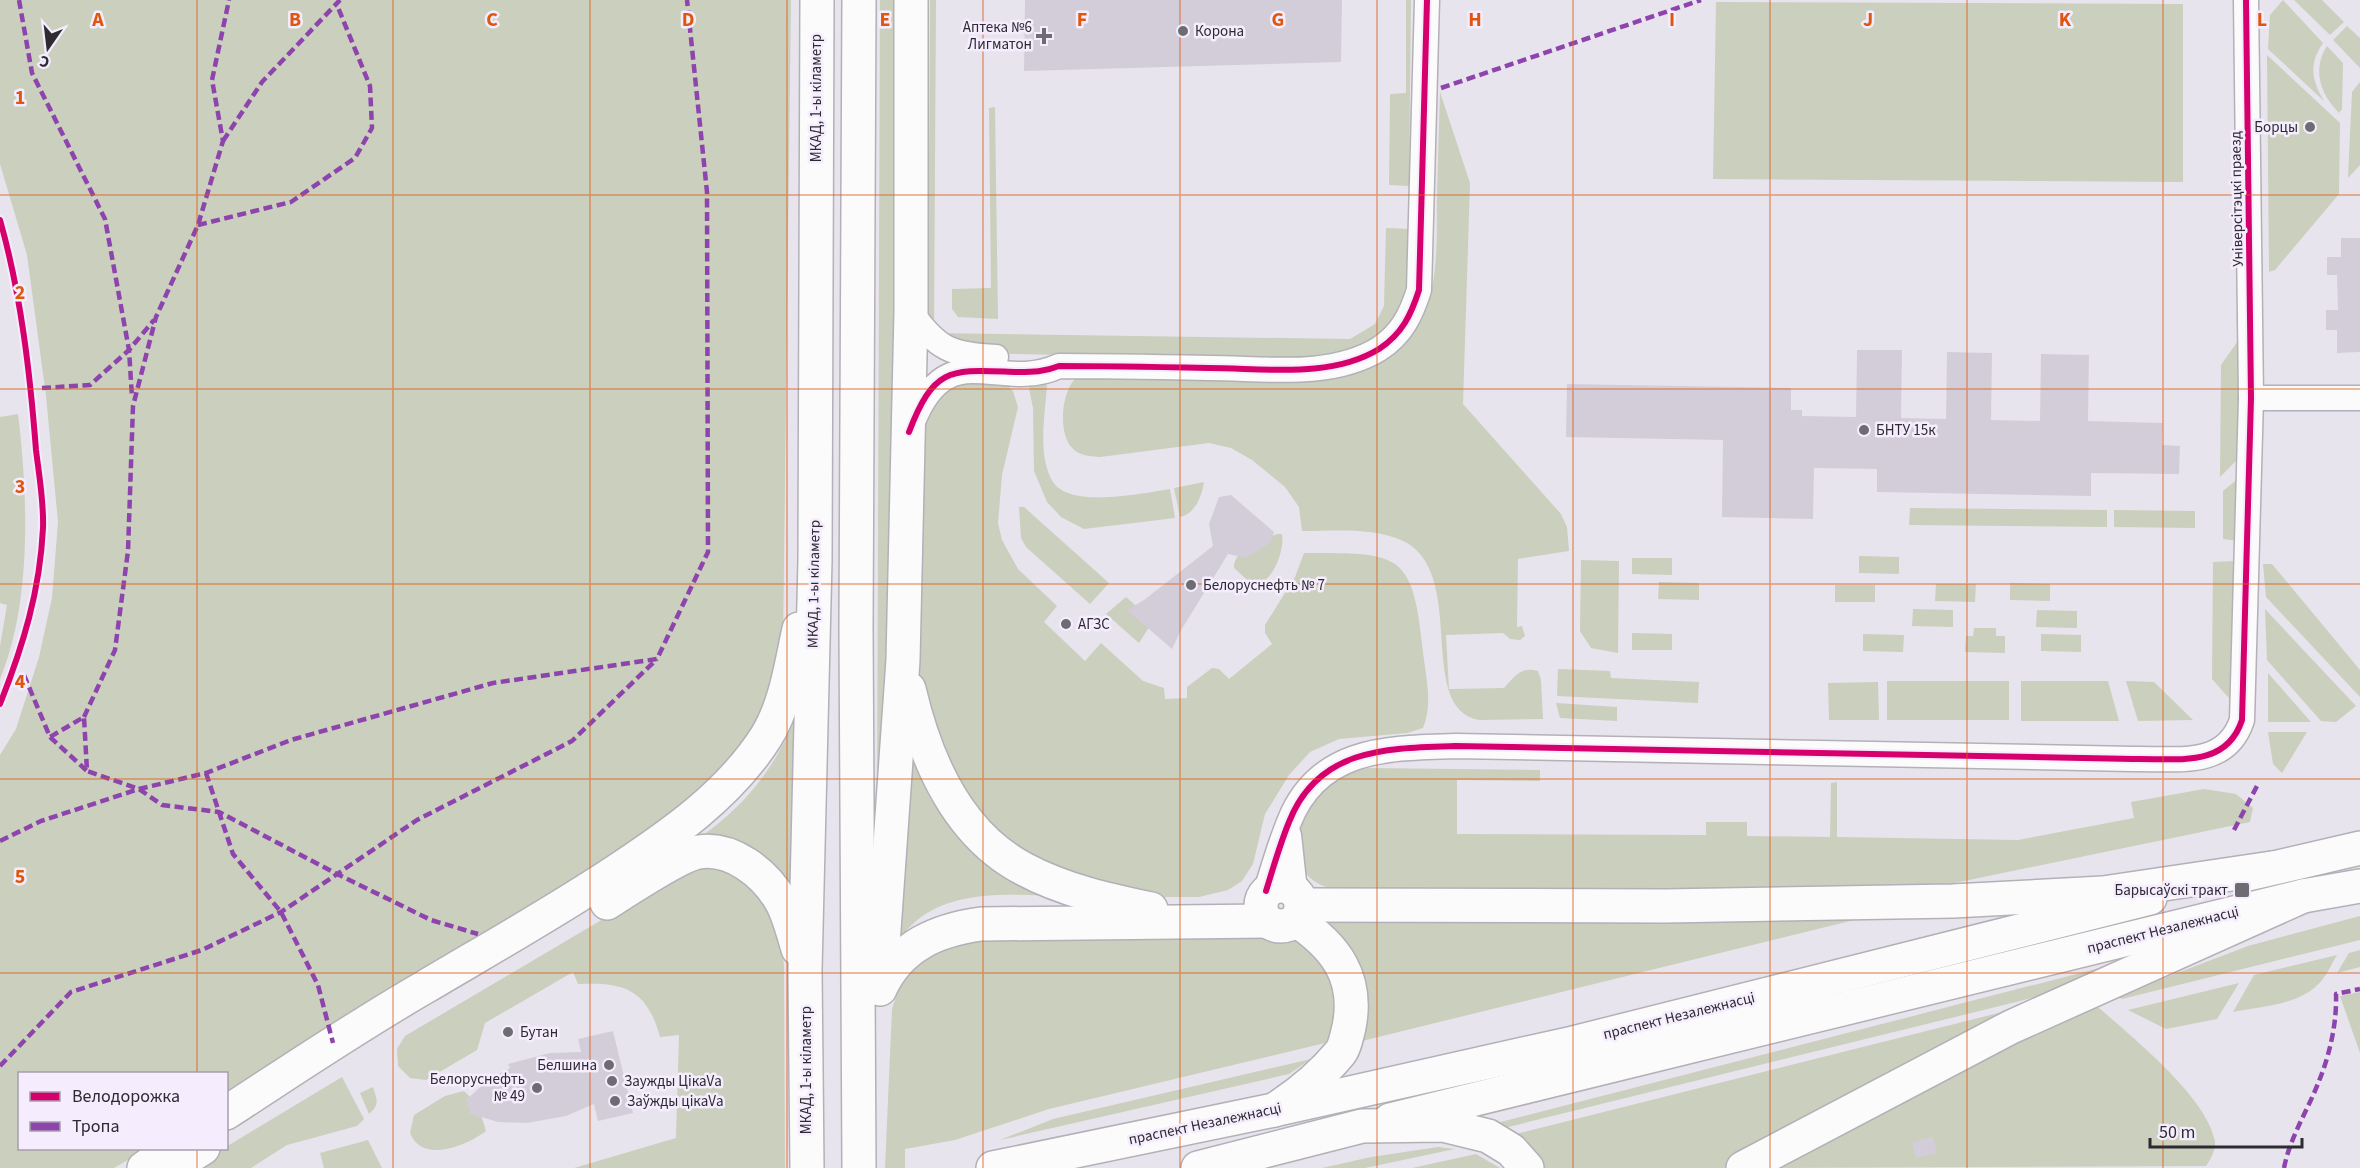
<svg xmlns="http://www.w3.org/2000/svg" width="2360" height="1168" viewBox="0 0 2360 1168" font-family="'Source Sans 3',sans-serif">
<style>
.green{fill:#cbcfbd}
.building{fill:#d3cdda}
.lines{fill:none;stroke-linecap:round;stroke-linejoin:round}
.minor-casing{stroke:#b3b0b7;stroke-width:27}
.primary-casing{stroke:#b3b0b7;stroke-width:36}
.trunk-casing{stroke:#b3b0b7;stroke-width:36}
.minor{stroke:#fcfbfc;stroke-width:24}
.primary{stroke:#fcfbfc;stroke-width:33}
.trunk{stroke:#fcfbfc;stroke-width:33}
.quiet{stroke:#8e44ad;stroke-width:4.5;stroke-dasharray:9 4.5;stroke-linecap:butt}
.cycleway-casing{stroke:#f5edfe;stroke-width:10}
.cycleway{stroke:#d6006c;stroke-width:6}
.grid{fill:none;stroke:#df570e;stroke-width:1.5;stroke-opacity:0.55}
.poi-dot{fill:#6e6c73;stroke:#f5edfe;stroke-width:2}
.labels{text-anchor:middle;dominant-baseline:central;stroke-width:5;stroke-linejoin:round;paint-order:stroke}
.poi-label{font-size:15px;fill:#2d2b31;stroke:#f5edfe;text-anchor:start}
.street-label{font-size:15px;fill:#2d2b31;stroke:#f5edfe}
.grid-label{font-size:20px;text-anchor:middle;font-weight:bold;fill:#df570e;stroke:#f5edfe;stroke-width:5;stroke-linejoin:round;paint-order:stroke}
</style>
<rect width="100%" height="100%" fill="#e8e4ed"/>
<!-- green -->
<g class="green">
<polygon points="0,0 791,0 783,645 777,676 757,723 732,762 668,826 227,1102 226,1074 20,1074 20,1148 147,1149 114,1168 0,1168 0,755 16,729 39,657 52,598 58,522 46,396 27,255 0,164"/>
<polygon points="880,0 900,0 893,694 877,809"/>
<path d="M930,0H936L934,333L1350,339L1375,324L1384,306L1386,228L1409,229C1407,293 1411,336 1341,361L974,353L941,344L928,328Z"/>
<polygon points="1406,0 1411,0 1409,186 1389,185 1390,94 1406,93"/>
<path d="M2283,0L2323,43C2309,63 2311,80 2324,101L2268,49L2270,15Z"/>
<polygon points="2294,0 2322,0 2344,22 2330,35"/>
<polygon points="1716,2 2183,4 2183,182 1713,179"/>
<polygon points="2347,26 2360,38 2360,68 2333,40"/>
<path d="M2327,46L2343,63L2342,109L2339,113C2320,94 2312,69 2327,46Z"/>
<polygon points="2267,55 2340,123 2339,194 2275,270 2269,272"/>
<polygon points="2360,82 2360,165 2348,178 2352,92"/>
<path d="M1440,92L1470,183L1463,404L1561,514L1567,527L1569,551L1518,559L1517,627L1522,626L1525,636L1520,640L1510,639L1503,633L1446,635L1449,689L1504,688C1515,676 1521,666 1538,671L1541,680L1543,719L1479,720C1414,708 1470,570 1401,540C1371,527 1334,531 1302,531L1299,507L1285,487L1252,460L1231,448L1209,443L1100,457C1090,456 1080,456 1073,449C1058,435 1061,395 1074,380C1077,377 1082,374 1086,372L1394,351C1443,318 1436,245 1437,194C1438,160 1439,126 1440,92Z"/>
<polygon points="995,107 998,319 958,317 952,309 952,289 991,288 989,108"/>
<polygon points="2240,338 2239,458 2220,477 2221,365"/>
<path d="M999,376L1013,391L1018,407L1002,475L998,523L1002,540L1018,569L1057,606L1044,622L1085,661L1101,643L1143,681L1164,688L1165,699L1187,698V687L1212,668L1219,669L1229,679L1272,644L1265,633V625L1295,577L1304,553C1400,553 1413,551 1423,652C1426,678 1433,704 1423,728L1407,733L1339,739L1310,752L1289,775L1265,814L1253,864L1242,881L1228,890L1199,897H1162L1104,888L1022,853L975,812L915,688L926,414L940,385Z"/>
<path d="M1032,377L1043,378L1047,386C1045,414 1037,456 1053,482C1070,509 1144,493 1170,489L1175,518L1084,529L1061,517L1047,502L1034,471L1033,408L1029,388Z"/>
<path d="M18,414C28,496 32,602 0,679V646L7,605L0,603V417Z"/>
<polygon points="2240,477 2241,541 2223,539 2223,491"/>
<path d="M1204,482C1202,496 1195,514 1180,517L1174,488Z"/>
<polygon points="1019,507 1024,507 1109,583 1090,604 1026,547 1021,538"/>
<polygon points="1910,508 2107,510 2107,527 1909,525"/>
<polygon points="2114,510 2195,511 2195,528 2114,527"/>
<path d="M1277,534H1282C1285,548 1273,586 1254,583C1247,581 1240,573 1234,568C1233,549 1263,541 1277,534Z"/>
<polygon points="1859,556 1899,557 1899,574 1859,573"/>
<polygon points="1632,558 1672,558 1672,575 1632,574"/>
<polygon points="1581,560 1619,561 1618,653 1591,648 1580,631"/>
<polygon points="2235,561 2236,706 2212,679 2213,562"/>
<polygon points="2263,564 2272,564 2360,670 2360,697 2266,597"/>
<polygon points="1659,582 1699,583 1699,600 1658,599"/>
<polygon points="2010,583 2050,584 2050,601 2010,600"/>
<polygon points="1936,584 1976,584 1975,602 1935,601"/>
<rect x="1835" y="585" width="40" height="17"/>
<polygon points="1126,597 1153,621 1139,643 1106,614"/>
<polygon points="1913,609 1953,610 1953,627 1912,626"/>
<polygon points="2265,609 2356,706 2336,722 2321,721 2267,660"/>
<polygon points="2037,610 2077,611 2077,628 2036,627"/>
<polygon points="1974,628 1996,628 1996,636 2005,636 2005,653 1965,652 1966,636 1973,636"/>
<polygon points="1632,633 1672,634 1672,650 1632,650"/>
<polygon points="1863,634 1904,635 1903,652 1863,651"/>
<polygon points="2041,634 2081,635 2081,652 2041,651"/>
<polygon points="1558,669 1610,671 1611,678 1699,682 1698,703 1557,696"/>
<polygon points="2268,673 2311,722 2268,722"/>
<rect x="1887" y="681" width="122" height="39"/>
<polygon points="2021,681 2108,681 2119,721 2021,721"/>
<polygon points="2126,681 2154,682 2193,720 2138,721"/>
<polygon points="1878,682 1879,720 1829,720 1828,683"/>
<polygon points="1556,703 1617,707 1617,721 1560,718"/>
<path d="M796,717L792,892L699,838C746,805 774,769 796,717Z"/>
<polygon points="2268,732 2307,732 2282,773 2273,764"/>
<path d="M909,745C934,838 984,854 1061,897C1015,894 954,889 916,921C908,928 901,937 893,945Z"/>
<path d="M1367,768L1540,770V781L1457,780V834L1706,835V822H1747V836L1830,837L1831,783L1837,782V837L2018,840L2134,818L2131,802L2204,789L2236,794L2253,808L2250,822L1945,885L1816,890L1354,893C1340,891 1326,889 1314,881C1280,857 1302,806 1329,785C1339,776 1355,772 1367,768Z"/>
<path d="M719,864L759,888L779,928L784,965L785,1168H574L676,1138L679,1035L660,1037C647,989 624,982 578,984L573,972L485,1023L477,1050L426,1080L410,1078L398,1066L397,1049L405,1036L686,870Z"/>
<polygon points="1903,908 1358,1042 1345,947 1325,920"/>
<polygon points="2360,916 2360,940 2122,999 2117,996 2248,946"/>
<polygon points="1071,929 1284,931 1313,944 1338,994 1332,1033 1325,1043 1049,1109 955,1140 905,1149 905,1168 885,1168 892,1009 898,990 910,970 945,940"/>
<polygon points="2360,950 2360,967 2337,973 2349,953"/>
<polygon points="2158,953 2081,986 1492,1131 1481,1127"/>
<path d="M2337,955C2332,963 2328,973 2322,980C2303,1005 2262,1006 2233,1012L2254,975Z"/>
<polygon points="2239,983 2217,1019 2166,1029 2128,1010"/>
<polygon points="2360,992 2360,1053 2340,996"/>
<polygon points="2078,993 2028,1010 1724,1168 1539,1168 1504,1137"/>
<path d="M2089,999C2124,1031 2206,1094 2215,1141C2216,1150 2211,1159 2206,1166L1759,1168Z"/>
<polygon points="1311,1059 1289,1074 1000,1140 1053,1119"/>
<polygon points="342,1077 364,1119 357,1126 287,1145 251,1168 191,1168"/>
<path d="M373,1087C377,1099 380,1105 369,1114L360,1093Z"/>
<path d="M464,1091L478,1105L486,1131C466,1146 422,1164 410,1133L414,1115L445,1096Z"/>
<polygon points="368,1140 382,1168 324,1168 320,1153"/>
<polygon points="1438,1147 1455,1149 1365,1168 1322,1168 1371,1157"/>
<polygon points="1476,1154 1500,1168 1412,1168"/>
</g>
<!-- building -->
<g class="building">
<polygon points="1025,0 1342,0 1341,62 1024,71"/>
<polygon points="2341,238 2360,238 2360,352 2337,353 2337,330 2326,330 2326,310 2338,310 2337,275 2327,275 2327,257 2341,257"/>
<polygon points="1857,350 1902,350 1901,418 1946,419 1947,352 1992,353 1991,420 2040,421 2041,354 2089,355 2088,421 2163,423 2162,445 2180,446 2179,474 2091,473 2091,496 1877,492 1877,469 1814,468 1813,519 1722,517 1723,440 1566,437 1567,384 1791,388 1791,410 1802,410 1802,416 1856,417"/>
<polygon points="1231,495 1274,532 1271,542 1246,558 1228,554 1180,632 1172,649 1127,610 1144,600 1213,546 1209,524 1219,497"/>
<polygon points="613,1031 633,1113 598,1121 594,1104 566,1116 527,1123 498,1122 468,1113 471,1109 467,1107 469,1103 465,1101 488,1080 510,1068 508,1064 550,1053 581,1052 578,1039"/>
<polygon points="1933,1137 1937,1153 1916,1158 1912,1142"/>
</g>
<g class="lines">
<!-- minor casing -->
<g class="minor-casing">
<g id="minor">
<path d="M911,312C937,349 951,355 996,357"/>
<polyline points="2251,398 2360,398"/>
<path d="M912,424C948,332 998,394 1059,366C1109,366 1159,367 1209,368C1264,368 1330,379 1379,349C1402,334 1411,315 1419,290L1427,0"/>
<polyline points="1289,835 1295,891"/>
<path d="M1266,891C1273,868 1280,844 1289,822C1318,748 1387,748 1455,746L2133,759C2176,758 2226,769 2242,720L2251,398L2246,0"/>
</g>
</g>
<!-- primary casing -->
<g class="primary-casing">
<g id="primary">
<polyline points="2244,875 2360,848"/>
<polyline points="1274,1110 1573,1043 2150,898"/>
<polyline points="1390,1120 2303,896 2360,886"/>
</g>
</g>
<!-- trunk casing -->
<g class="trunk-casing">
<g id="trunk">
<polyline points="859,0 856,627 859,1168"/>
<path d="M909,689C925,758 957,834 1024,869C1063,890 1108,900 1151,909"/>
<circle cx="1281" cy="906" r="20"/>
<path d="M607,903C626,891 680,855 699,852C732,847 765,873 781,901C789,915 793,933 798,949"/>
<polyline points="1302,905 1665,906 1953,901 2103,893 2272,868"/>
<polyline points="880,987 903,660 911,312 911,0"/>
<path d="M880,989C899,946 937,930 981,924L1267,921"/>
<path d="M226,1113C292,1070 357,1026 425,987C489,949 553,913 615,872C671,835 729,795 766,737C786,705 791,665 799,629"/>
<polyline points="144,1168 173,1148"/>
<polyline points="171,1168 203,1148"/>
<polyline points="807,1168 805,970 815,560 817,0"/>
<path d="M993,1168L1274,1110C1299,1094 1321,1076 1340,1053C1345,1047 1347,1035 1349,1027C1359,977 1335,946 1296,920"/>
<polyline points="1198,1168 1362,1126 1443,1125 1488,1136 1511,1150 1527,1168"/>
<polyline points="1743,1168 2011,1027 2303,896"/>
</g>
</g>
<!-- minor -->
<use href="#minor" class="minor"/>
<!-- primary -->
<use href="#primary" class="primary"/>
<!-- trunk -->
<use href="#trunk" class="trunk"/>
<!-- quiet -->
<g class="quiet">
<polyline points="19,0 32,73 105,219 129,350 132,397"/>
<polyline points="1441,88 1701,0"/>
<polyline points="223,141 262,82 340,0"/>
<polyline points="198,225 291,202 355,158 372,128 370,86 337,5"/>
<polyline points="42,388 90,385 129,350 154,320"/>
<polyline points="24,675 50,737 84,717 87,771 139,789 162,805 219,812 337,874 431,920 478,934"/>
<polyline points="84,717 115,650 128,551 133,406 156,317 198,225 223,141 212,80 229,0"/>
<polyline points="50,737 87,771"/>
<polyline points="206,773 233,854 281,912 318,985 333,1043"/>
<polyline points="2234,830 2257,786"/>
<polyline points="0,841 41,821 139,789 206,773 291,740 493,683 657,659 708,552 707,192 687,0"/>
<polyline points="0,1066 71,992 202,950 281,912 417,820 572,741 657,659"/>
<path d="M2284,1168C2290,1137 2308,1110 2319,1081C2330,1054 2337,1022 2336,994L2360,989"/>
</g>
<!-- cycleway casing -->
<g class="cycleway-casing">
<g id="cycleway">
<path d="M0,220C21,294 30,373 36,450C39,475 44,502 43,528C40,591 23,646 0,704"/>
<path d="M909,432C935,364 952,370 1018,372C1033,372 1044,372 1059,366C1109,366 1159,367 1209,368C1264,368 1330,379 1379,349C1402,334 1411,315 1419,290L1427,0"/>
<path d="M1266,891C1273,868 1280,844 1289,822C1318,748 1387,748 1455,746L2133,759C2176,758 2226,769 2242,720L2251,398L2246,0"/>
</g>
</g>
<!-- cycleway -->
<use href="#cycleway" class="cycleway"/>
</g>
<!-- grid -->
<path class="grid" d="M197,0V1074M393,0V1168M590,0V1168M787,0V1168M983,0V1168M1180,0V1168M1377,0V1168M1573,0V1168M1770,0V1168M1967,0V1168M2163,0V1168M0,195H2360M0,389H2360M0,584H2360M0,779H2360M0,973H2360M197,1148V1168"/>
<!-- markers -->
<g class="poi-dot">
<circle cx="1183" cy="31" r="6"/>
<path d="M1041 27h6v6h6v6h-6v6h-6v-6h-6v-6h6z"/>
<circle cx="2310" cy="127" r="6"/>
<circle cx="1864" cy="430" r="6"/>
<circle cx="1191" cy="585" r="6"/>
<circle cx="1066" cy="624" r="6"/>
<rect x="2234" y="882" width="16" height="16" rx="3"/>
<circle cx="508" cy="1032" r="6"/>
<circle cx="609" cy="1065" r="6"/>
<circle cx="612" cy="1081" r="6"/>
<circle cx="537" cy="1088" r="6"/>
<circle cx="615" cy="1101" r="6"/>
</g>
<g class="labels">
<!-- poi labels -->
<g class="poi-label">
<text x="1032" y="27" text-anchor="end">Аптека №6<tspan x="1032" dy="17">Лигматон</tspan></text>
<text x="1195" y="31">Корона</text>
<text x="2298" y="127" text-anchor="end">Борцы</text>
<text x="1876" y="430">БНТУ 15к</text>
<text x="1203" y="585">Белоруснефть № 7</text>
<text x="1078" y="624">АГЗС</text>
<text x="2228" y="890" text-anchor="end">Барысаўскі тракт</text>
<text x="520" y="1032">Бутан</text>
<text x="597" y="1065" text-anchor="end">Белшина</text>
<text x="525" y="1079" text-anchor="end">Белоруснефть<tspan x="525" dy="17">№ 49</tspan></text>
<text x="624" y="1081">Заужды ЦікаVа</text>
<text x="627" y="1101">Заўжды цікаVа</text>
</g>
<!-- street labels -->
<g class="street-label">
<text transform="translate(816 98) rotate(-90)">МКАД, 1-ы кіламетр</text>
<text transform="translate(2237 199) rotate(-91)">Універсітэцкі праезд</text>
<text transform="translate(814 584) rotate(-89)">МКАД, 1-ы кіламетр</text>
<text transform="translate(2163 930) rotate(-14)">праспект Незалежнасці</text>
<text transform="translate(1679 1016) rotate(-14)">праспект Незалежнасці</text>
<text transform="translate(806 1070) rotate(-90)">МКАД, 1-ы кіламетр</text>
<text transform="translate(1205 1124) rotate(-12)">праспект Незалежнасці</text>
</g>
</g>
<g class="grid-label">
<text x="98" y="26">A</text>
<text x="295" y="26">B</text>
<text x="492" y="26">C</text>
<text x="688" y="26">D</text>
<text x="885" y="26">E</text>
<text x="1082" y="26">F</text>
<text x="1278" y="26">G</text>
<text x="1475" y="26">H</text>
<text x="1672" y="26">I</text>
<text x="1868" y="26">J</text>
<text x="2065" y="26">K</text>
<text x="2262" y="26">L</text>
<text x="20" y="104">1</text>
<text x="20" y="299">2</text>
<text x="20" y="493">3</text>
<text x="20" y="688">4</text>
<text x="20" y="883">5</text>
</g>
<!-- legend -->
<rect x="18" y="1072" width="210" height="78" fill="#f5edfe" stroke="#a59fac" stroke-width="1.5"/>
<rect x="30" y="1092" width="30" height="9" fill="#d6006c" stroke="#a59fac" stroke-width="1.5"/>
<text x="72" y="1102" font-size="18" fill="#2d2b31">Велодорожка</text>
<rect x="30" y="1122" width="30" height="9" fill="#8e44ad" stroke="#a59fac" stroke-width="1.5"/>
<text x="72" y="1132" font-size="18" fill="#2d2b31">Тропа</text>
<!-- north arrow -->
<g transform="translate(48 48) rotate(194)" stroke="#f5edfe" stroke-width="4.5" paint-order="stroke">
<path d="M0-4.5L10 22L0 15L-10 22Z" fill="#2d2b31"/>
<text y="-9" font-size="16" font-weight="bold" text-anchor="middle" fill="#2d2b31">С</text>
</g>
<!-- scale -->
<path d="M2150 1138v9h152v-9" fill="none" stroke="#2d2b31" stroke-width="3"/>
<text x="2159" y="1138" font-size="18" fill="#2d2b31" stroke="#f5edfe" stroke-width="4.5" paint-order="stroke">50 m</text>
</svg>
